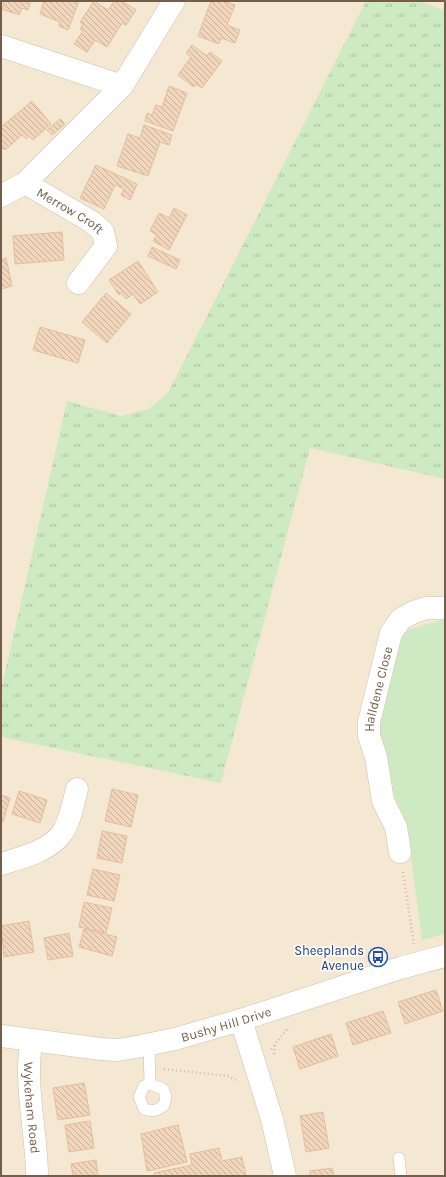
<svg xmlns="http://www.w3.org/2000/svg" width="446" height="1177" viewBox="0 0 446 1177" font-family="Karla,sans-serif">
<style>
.residential{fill:#f4e8d2}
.grass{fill:#ceeac2}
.park{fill:url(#park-tufts)}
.building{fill:url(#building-back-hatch);stroke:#e4be9c}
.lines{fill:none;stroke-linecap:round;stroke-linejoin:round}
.lane-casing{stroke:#cfc0ad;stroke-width:12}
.street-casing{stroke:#cfc0ad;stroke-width:23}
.path{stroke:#d6ba9f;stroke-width:2.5;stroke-dasharray:1 3;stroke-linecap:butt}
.lane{stroke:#fff;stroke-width:11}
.street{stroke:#fff;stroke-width:22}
.labels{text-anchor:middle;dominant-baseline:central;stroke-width:3.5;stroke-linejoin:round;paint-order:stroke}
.street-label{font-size:13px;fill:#745d4a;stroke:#fff9ea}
.transit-label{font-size:13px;fill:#164399;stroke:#fff9ea;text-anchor:end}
</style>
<defs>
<pattern id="park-tufts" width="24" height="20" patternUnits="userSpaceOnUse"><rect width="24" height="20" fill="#ceeac2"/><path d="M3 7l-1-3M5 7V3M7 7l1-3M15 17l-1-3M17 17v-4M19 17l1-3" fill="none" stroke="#acc1a0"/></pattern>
<pattern id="building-back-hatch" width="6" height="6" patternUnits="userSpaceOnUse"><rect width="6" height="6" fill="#f1d6bb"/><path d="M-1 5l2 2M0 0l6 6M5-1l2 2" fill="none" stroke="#c8b19a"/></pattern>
</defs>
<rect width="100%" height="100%" fill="#fcf5e4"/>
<!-- residential -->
<rect class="residential" x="1" y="1" width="444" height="1175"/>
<!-- grass -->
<polygon class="grass" points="445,619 445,934 422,940 409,843 375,732 401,632"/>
<!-- park -->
<polygon class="park" points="366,1 420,1 442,10 445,3 445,479 310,448 221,783 1,737 1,690 67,401 121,416 149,409 168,393"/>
<!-- building -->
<g class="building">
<polygon points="1,1 31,1 28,10 22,8 19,15 2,9 4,3"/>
<polygon points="44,1 79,1 68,30 59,26 60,22 40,14"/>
<polygon points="94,1 108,10 114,1 122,1 136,10 126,25 122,23 107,47 95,40 87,52 74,44 83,31 80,29 83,24 80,22"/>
<polygon points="211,1 223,1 235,5 227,25 240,30 235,43 221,38 219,44 198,36"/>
<polygon points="192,45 207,56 210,52 222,61 202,88 196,84 194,87 178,75 191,57 186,53"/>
<polygon points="169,86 187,93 173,131 145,121 147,113 152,115 156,105 162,107"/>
<polygon points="32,101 51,124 33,140 29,136 26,139 22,135 5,150 3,148 1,151 1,127"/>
<polygon points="60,119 65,124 52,135 47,130"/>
<polygon points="144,125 172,135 169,145 160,142 148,176 117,166 128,134 140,138"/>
<polygon points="96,165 137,184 130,200 121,195 124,189 115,185 104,209 80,198"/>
<polygon points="174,208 187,215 169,250 153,241 157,235 150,231 159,213 169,218"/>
<polygon points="62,232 64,260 15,264 13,236"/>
<polygon points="152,247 180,260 176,269 148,256"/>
<polygon points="6,258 12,286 1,289 1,260"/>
<polygon points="138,261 158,292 140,304 133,294 126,299 121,293 119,295 109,280"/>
<polygon points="106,293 131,314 107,343 82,322"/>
<polygon points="40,327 85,340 78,363 33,350"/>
<polygon points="112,789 138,795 131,827 105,821"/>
<polygon points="19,791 47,800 40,823 12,814"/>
<polygon points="1,795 10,798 3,822 1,821"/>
<polygon points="102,831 127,836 122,863 97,858"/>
<polygon points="93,869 120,875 114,901 87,895"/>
<polygon points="84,902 112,908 106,933 79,927"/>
<polygon points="29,921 34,952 4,957 1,926"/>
<polygon points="84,929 117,937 112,956 79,947"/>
<polygon points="69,933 73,956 48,960 44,938"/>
<polygon points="436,990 443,1011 405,1024 398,1002"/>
<polygon points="383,1011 391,1033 353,1045 346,1023"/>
<polygon points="331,1034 338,1056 300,1069 293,1047"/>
<polygon points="84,1083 90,1115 58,1120 53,1088"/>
<polygon points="323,1112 329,1148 306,1152 300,1116"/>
<polygon points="90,1121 94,1148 69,1152 65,1125"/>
<polygon points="178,1125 187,1162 147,1171 141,1134"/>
<polygon points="219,1148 222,1161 242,1157 246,1176 155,1176 154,1173 192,1165 190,1154"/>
<polygon points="96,1160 98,1176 73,1176 71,1164"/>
<polygon points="332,1168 334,1176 310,1176 310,1171"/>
</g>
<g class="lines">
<!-- lane casing -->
<g class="lane-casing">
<g id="lane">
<path d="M149,1045L150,1084L144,1086L139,1097L144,1109C152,1112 157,1111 164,1105L166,1097L163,1089L150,1084"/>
<polyline points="399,1158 401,1176"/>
</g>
</g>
<!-- street casing -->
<g class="street-casing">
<g id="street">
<polyline points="1,46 122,86"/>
<path id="s1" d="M25,183L92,222L103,232L106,246L78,283"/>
<polyline points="1,196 25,183 122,86 174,1"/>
<path id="s2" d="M400,852L396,827L383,801L376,757L369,736V722L391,633L401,619L414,612L426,608H445"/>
<path d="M1,864C20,858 50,851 62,833C71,820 73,803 77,789"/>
<polyline points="241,1020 272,1119 285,1176"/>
<path id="s3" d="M1,1036L101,1049L118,1050L136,1047L175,1039L241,1020L400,968L445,956"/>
<path id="s4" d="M32,1040C23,1081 37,1133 37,1176"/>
</g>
</g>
<!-- path -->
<g class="path">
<polyline points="403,872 414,944"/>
<polyline points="271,1049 289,1027"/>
<polyline points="274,1054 275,1045"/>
<polyline points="164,1069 228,1076 238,1081"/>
</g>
<!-- lane -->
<use href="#lane" class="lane"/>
<!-- street -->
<use href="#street" class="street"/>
</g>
<!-- icons -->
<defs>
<g id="bus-ring" transform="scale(1)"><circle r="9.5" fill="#fff9ea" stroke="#1a4fb4" stroke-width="1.5"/><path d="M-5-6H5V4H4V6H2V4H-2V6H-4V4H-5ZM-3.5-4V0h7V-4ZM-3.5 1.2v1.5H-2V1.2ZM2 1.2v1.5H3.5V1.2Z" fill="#1a4fb4"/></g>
</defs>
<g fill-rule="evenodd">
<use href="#bus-ring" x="378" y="957"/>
</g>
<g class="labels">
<!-- street labels -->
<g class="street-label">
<text stroke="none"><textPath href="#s1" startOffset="53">Merrow Croft</textPath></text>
<text stroke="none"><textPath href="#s2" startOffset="169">Halldene Close</textPath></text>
<text stroke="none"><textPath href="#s3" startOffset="229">Bushy Hill Drive</textPath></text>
<text stroke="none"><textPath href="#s4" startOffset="68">Wykeham Road</textPath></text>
</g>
<!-- transit labels -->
<g class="transit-label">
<text x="364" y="950">Sheeplands<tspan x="364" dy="15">Avenue</tspan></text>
</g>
</g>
<!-- border -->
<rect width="446" height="1177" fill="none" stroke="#745d4a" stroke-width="4"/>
</svg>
